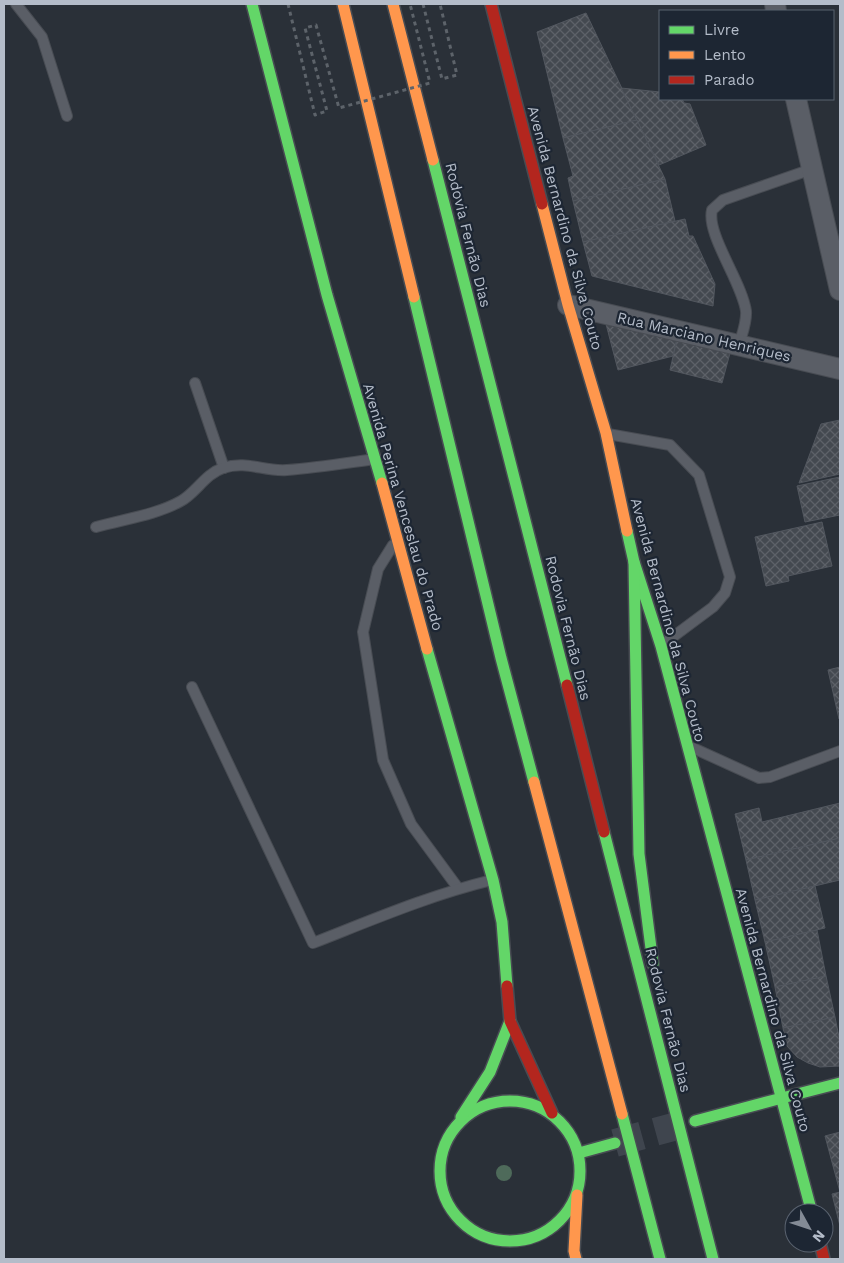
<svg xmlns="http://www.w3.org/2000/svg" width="844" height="1263" viewBox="0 0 844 1263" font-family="'Work Sans',sans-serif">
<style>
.building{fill:url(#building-cross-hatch);stroke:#52575f}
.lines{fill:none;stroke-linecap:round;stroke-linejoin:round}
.primary-tunnel{stroke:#3f454e;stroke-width:28;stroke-dasharray:28 14;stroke-linecap:butt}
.lane-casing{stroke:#484c53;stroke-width:12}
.street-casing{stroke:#484c53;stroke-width:22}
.fast-casing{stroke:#484c53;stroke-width:14}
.slow-casing{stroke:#484c53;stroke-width:14}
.jam-casing{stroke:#484c53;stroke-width:14}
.path{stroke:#5d636a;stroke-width:3;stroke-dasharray:4 4;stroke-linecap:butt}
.lane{stroke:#5a5e66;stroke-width:10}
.street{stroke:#5a5e66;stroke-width:20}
.fast{stroke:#63d668;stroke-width:11}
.slow{stroke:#ff974d;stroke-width:11}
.jam{stroke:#b3261e;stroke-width:11}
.path-bridge{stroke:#5d636a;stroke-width:3;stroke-dasharray:4 4;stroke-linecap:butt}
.tree{fill:#4e6a5a}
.labels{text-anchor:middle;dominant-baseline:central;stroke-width:4.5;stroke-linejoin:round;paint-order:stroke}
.street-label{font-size:15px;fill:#b4bcc9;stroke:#1d2633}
</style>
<defs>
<pattern id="building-cross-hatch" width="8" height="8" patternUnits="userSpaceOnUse" patternTransform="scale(1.25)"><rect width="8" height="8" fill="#444950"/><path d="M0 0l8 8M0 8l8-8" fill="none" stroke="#5d6168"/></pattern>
</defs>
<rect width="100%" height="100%" fill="#2a3038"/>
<!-- building -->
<g class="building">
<polygon points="586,13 637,120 563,138 537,32"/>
<polygon points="621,88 660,92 660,99 682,99 684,103 690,104 706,145 659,165"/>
<polygon points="637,120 665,179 573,201 568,178 573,176 563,138"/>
<polygon points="665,179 675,221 583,242 573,201"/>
<polygon points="685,219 689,236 693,236 715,284 713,306 592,276 583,242"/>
<polygon points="606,324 677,339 673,356 618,370"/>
<polygon points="677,339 730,353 722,383 670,370"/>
<polygon points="840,420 840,474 799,483 821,424"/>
<polygon points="840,477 840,515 805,522 797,486"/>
<polygon points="822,522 832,566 788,576 789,581 766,586 755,537"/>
<polygon points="840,667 840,718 839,719 828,670"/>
<polygon points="840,803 840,838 746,860 735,814 759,808 762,822"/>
<polygon points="840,838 840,880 755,900 746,860"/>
<polygon points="815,886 825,928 765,942 755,900"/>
<polygon points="817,930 826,976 775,987 765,942"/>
<polygon points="826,976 835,1017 783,1028 775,987"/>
<polygon points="835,1017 840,1042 840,1066 820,1067 808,1063 797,1057 787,1046 783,1028"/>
<polygon points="840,1132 840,1192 825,1136"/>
<polygon points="840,1192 840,1226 832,1194"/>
</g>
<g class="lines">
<!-- primary-tunnel -->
<polyline class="primary-tunnel" points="615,1143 695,1121"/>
<!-- lane casing -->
<g class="lane-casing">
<g id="lane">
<polyline points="16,4 42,37 67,116"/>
<path d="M739,345C742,334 747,322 746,311C742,282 706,234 712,210L723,200L812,169"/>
<polyline points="195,383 224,468"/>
<polyline points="608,434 670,445 699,475 730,577 725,593 713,607 662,645"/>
<path d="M96,527C124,519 156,515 181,501C196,493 205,474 223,468C247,460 264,472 287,470C316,468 346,463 375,459"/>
<polyline points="393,545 378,569 363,632 383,760 411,824 458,888"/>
<path d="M192,687L313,943C372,920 430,895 492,880"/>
<polyline points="693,748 759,778 770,777 840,751"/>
</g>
</g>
<!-- street casing -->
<g class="street-casing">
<g id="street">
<polyline points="775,4 776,11"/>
<polyline points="796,99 840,290"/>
<polyline points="568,305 840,369"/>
</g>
</g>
<!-- fast casing -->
<g class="fast-casing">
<g id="fast">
<polyline points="252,4 327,295 382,483"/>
<polyline points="433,160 567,685"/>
<polyline points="414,297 501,658 534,782"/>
<polyline points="627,531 634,562 661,646 812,1213"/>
<polyline points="634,562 639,854 653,964"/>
<polyline points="427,649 493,880 502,922 507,986"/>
<polyline points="604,832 713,1259"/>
<polyline points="782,1098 840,1083"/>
<circle cx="510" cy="1171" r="70"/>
<polyline points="622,1114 660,1259"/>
<polyline points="461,1117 490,1072 510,1021"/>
<polyline points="695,1121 782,1098"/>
<polyline points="579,1153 615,1143"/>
</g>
</g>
<!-- slow casing -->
<g class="slow-casing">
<g id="slow">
<polyline points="343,4 414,297"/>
<polyline points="393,4 433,160"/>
<polyline points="542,204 568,305 606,433 627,531"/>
<polyline points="382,483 427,649"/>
<polyline points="534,782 622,1114"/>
<polyline points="576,1259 574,1251 577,1195"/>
</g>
</g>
<!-- jam casing -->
<g class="jam-casing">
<g id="jam">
<polyline points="491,4 542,204"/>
<polyline points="567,685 604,832"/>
<polyline points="507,986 510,1021 552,1113"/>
<polyline points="820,1243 824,1259"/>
</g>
</g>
<!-- path -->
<polyline class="path" points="423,4 442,79 457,75 440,4"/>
<!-- lane -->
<use href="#lane" class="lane"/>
<!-- street -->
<use href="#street" class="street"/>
<!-- fast -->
<use href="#fast" class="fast"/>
<!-- slow -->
<use href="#slow" class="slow"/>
<!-- jam -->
<use href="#jam" class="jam"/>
<!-- path-bridge -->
<polyline class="path-bridge" points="288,4 315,115 327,111 305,28 316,25 339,108 430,83 410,4"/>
</g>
<!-- trees -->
<circle class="tree" cx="504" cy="1173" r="8"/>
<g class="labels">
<!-- street labels -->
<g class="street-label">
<text transform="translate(565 228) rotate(75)">Avenida Bernardino da Silva Couto</text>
<text transform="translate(468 235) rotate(76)">Rodovia Fernão Dias</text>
<text transform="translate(704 337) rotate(13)">Rua Marciano Henriques</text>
<text transform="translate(403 507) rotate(74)">Avenida Perina Venceslau do Prado</text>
<text transform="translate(668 620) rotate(75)">Avenida Bernardino da Silva Couto</text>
<text transform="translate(568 628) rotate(76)">Rodovia Fernão Dias</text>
<text transform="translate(773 1010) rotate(75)">Avenida Bernardino da Silva Couto</text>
<text transform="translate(668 1020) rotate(76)">Rodovia Fernão Dias</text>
</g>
</g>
<!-- border -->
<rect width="844" height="1263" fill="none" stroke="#b4bcc9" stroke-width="10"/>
<!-- legend -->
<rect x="659" y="10" width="175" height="90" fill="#1d2633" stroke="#59626f"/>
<rect x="669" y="26" width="25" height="8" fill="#63d668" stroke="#59626f"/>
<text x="704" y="35" font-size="15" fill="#b4bcc9">Livre</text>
<rect x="669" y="51" width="25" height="8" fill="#ff974d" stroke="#59626f"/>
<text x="704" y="60" font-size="15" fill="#b4bcc9">Lento</text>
<rect x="669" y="76" width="25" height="8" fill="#b3261e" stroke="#59626f"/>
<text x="704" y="85" font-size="15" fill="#b4bcc9">Parado</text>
<!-- north arrow -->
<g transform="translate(809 1228) rotate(130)"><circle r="24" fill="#1d2633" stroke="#59626f"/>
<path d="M0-4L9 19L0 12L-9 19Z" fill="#848b96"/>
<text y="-8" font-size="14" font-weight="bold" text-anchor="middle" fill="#b4bcc9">N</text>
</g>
</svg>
